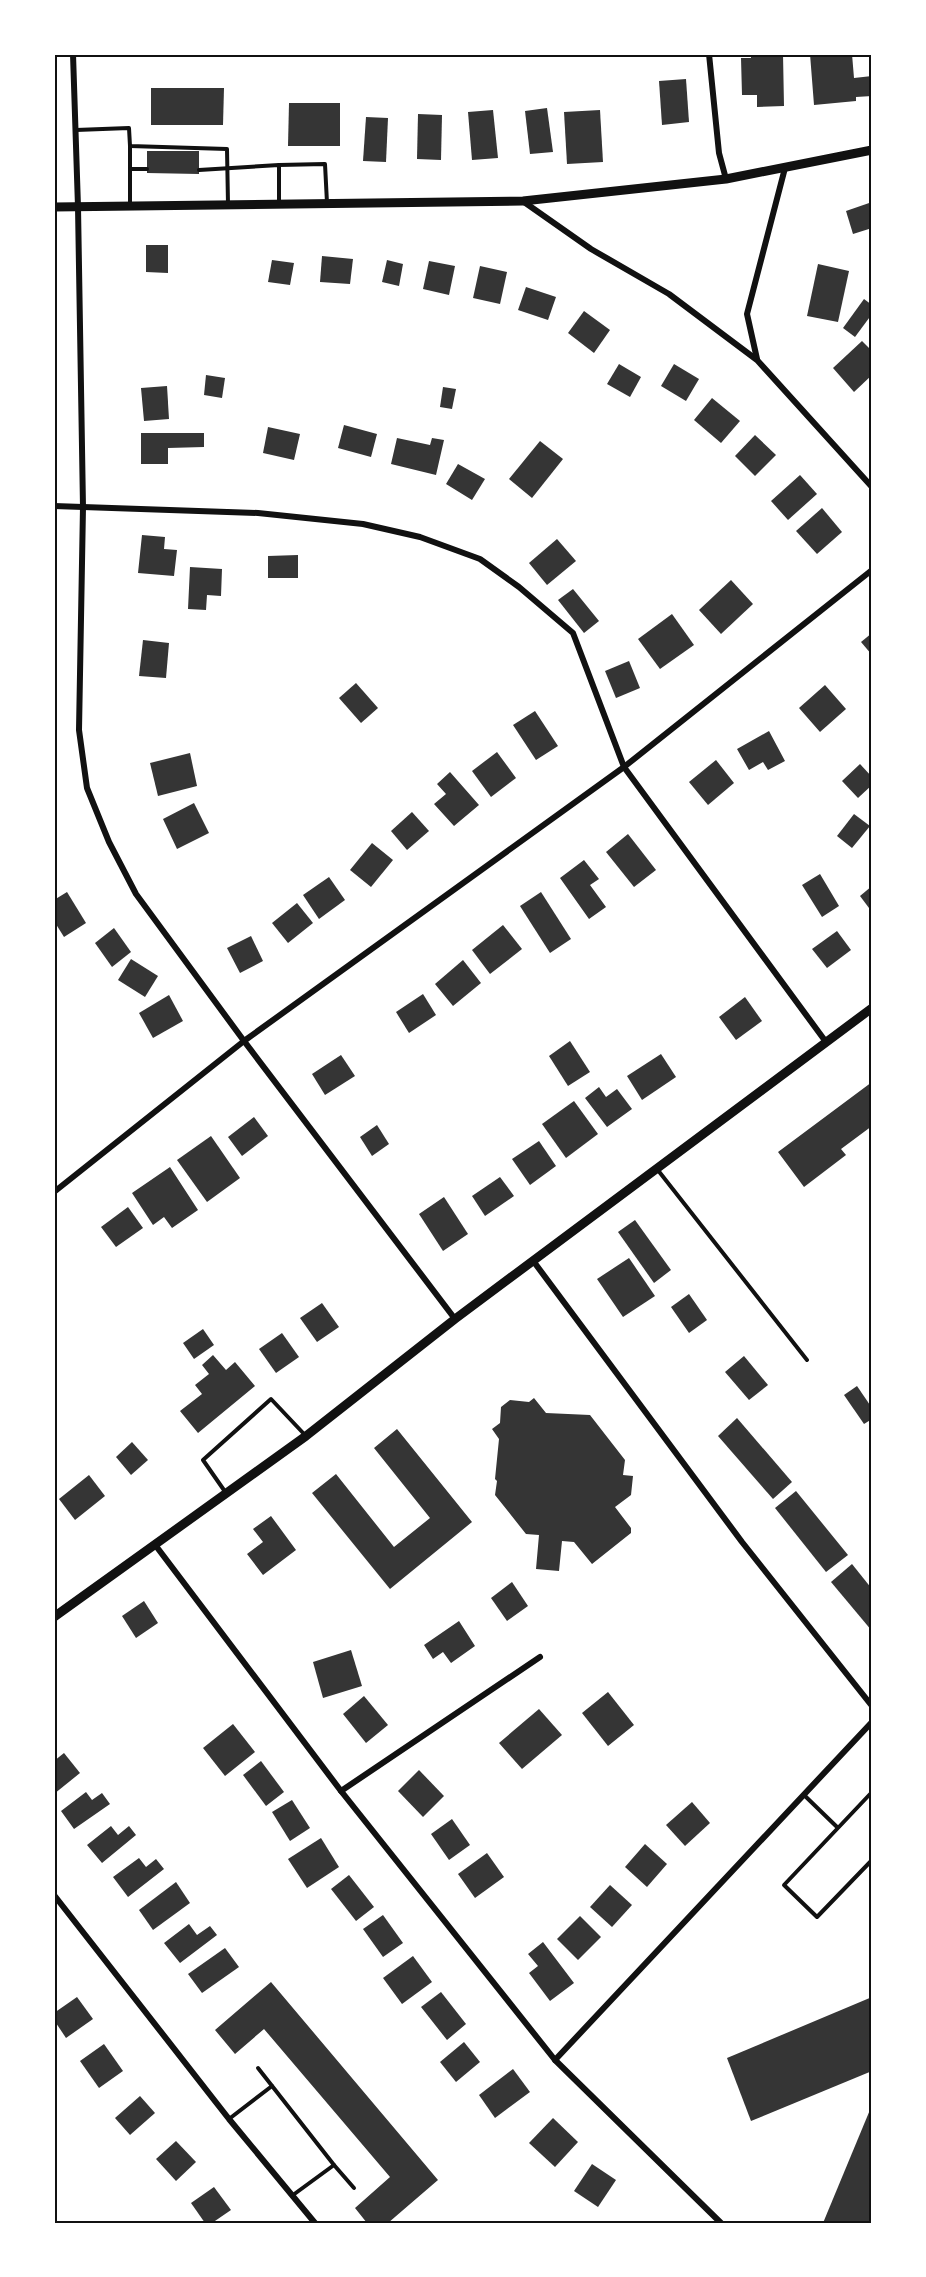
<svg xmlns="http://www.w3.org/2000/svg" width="926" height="2277" viewBox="0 0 926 2277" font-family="'Libre Baskerville',serif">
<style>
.building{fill:#353535}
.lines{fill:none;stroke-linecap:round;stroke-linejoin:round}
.service{stroke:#111;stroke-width:4}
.minor{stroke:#111;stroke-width:6}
.tertiary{stroke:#111;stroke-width:9}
.neatline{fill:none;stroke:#111;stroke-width:2}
</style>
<rect width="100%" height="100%" fill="#fff"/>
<!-- building -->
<g class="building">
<polygon points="751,54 783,54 784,106 757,107 757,95 742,95 741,58 751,58"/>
<polygon points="810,54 852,54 854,78 872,76 872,96 856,97 856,101 814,105"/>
<polygon points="686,79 689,122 662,125 659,81"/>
<polygon points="151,88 224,88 223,125 151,125"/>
<polygon points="289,103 340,103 340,146 288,146"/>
<polygon points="547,108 553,152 530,154 525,111"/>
<polygon points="493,110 498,158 472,160 468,112"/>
<polygon points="600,110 603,162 567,164 564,112"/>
<polygon points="418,114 442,115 441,160 417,159"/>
<polygon points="366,117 388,118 386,162 363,161"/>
<polygon points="147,151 199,151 199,174 147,173"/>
<polygon points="872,202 872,228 853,234 846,211"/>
<polygon points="146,245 168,245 168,273 146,272"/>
<polygon points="322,256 353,259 350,284 320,282"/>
<polygon points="272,260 294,263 290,285 268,282"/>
<polygon points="387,260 403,264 399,286 382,282"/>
<polygon points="429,261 455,266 449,295 423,289"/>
<polygon points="818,264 849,271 838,322 807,316"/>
<polygon points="480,266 507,272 500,304 473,298"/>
<polygon points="526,287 556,297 548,320 518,310"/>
<polygon points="864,299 872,305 872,314 855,337 843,328"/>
<polygon points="584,311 610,330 594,353 568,333"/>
<polygon points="862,341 872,351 872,375 854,392 833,368"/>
<polygon points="619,364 641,377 630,397 607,384"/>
<polygon points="674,364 699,379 686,401 661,386"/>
<polygon points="206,375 225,378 222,398 204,395"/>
<polygon points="167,386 169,419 144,421 141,388"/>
<polygon points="443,387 456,389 452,409 440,407"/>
<polygon points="712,398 740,421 721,443 694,420"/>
<polygon points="344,425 377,434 371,457 338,448"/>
<polygon points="268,427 300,434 294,460 263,453"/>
<polygon points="141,433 204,433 204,447 168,448 168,464 141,464"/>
<polygon points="755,435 776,455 755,476 735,456"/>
<polygon points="397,438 430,445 432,438 444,440 436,475 391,464"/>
<polygon points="540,441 563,459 532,498 509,479"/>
<polygon points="458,464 485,479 472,500 446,484"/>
<polygon points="800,475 817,494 788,520 771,501"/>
<polygon points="822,508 842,532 817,554 796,531"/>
<polygon points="142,535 165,537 164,549 177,550 174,576 138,573"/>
<polygon points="557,539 576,561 547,585 529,563"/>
<polygon points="298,555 298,578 268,578 268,556"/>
<polygon points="190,567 222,569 221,596 207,595 206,610 188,609"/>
<polygon points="731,580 753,604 721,634 699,610"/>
<polygon points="573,589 599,621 584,633 558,600"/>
<polygon points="672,614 694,645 660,669 638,639"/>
<polygon points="872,633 872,655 861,642"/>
<polygon points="143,640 169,643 166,678 139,676"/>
<polygon points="629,661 640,688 616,698 605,671"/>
<polygon points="356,683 378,708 361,723 339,698"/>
<polygon points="825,685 846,709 820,732 799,708"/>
<polygon points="535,711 558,746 536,760 513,725"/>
<polygon points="769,731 785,761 768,770 763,762 749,770 737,749"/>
<polygon points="497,752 516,778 491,797 472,771"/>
<polygon points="190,753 197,786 158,796 150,763"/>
<polygon points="716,760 734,783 708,805 689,782"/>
<polygon points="860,764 872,777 872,785 858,798 842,781"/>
<polygon points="450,772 479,805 454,826 434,804 446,794 437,784"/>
<polygon points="194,803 209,833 177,849 163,819"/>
<polygon points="412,812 429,831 407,850 391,831"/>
<polygon points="854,814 870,826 852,848 837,836"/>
<polygon points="628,834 656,870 634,887 606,852"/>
<polygon points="372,843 393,860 371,887 350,870"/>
<polygon points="584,860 599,879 590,885 606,907 589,919 560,878"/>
<polygon points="820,874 839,906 822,917 802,885"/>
<polygon points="329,877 345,900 319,919 303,895"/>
<polygon points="872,886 872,912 860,896"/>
<polygon points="67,892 86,923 64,937 54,921 54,900"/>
<polygon points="541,892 571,939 550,953 520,906"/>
<polygon points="297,903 313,923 288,943 272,923"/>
<polygon points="503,925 522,949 490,974 472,950"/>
<polygon points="114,928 131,952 112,967 95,943"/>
<polygon points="837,931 851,950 827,968 812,949"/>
<polygon points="251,936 263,961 240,973 227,948"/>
<polygon points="131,959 158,976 145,997 118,980"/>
<polygon points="463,960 481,983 453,1006 435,984"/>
<polygon points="423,994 436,1015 409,1033 396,1012"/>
<polygon points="169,995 183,1021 153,1038 139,1013"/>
<polygon points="745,997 762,1021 736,1040 719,1017"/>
<polygon points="570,1041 590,1072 568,1086 549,1056"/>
<polygon points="661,1054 676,1077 642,1100 627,1076"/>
<polygon points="341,1055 355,1076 325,1095 312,1074"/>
<polygon points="872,1082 872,1126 841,1149 846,1155 804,1187 778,1152"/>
<polygon points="599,1087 606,1097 617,1089 632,1109 607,1127 585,1098"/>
<polygon points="574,1101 598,1134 566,1158 542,1124"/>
<polygon points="254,1117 268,1136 242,1156 228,1137"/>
<polygon points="377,1125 389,1144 372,1156 360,1137"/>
<polygon points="211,1136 240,1178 207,1202 177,1160"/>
<polygon points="539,1141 556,1166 530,1185 512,1159"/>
<polygon points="170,1167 198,1210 172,1228 164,1217 153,1225 132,1193"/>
<polygon points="500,1177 514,1196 485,1216 472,1196"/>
<polygon points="444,1197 468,1234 443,1251 419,1214"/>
<polygon points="128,1207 143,1228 116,1247 101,1227"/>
<polygon points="635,1220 671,1270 654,1283 618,1232"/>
<polygon points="629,1258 655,1296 623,1317 597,1279"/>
<polygon points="689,1294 707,1320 689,1333 671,1307"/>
<polygon points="322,1303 339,1327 317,1342 300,1318"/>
<polygon points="203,1329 214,1345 194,1359 183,1343"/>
<polygon points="282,1333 299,1357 276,1373 259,1349"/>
<polygon points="213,1355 226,1370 235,1362 255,1386 198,1433 180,1411 202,1394 195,1385 209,1374 202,1365"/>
<polygon points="744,1356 768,1385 749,1400 725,1372"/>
<polygon points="857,1386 872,1408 872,1419 864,1424 844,1395"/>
<polygon points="534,1398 546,1413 590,1415 625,1460 623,1475 633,1476 631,1495 615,1507 631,1528 631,1533 592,1564 574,1542 562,1541 559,1571 536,1569 539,1535 526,1534 495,1495 497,1481 495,1479 499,1439 492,1429 500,1423 501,1407 510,1400 529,1402"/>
<polygon points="737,1418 792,1482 773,1499 718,1436"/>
<polygon points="397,1429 472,1522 390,1589 312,1493 336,1474 394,1547 430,1518 374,1448"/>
<polygon points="132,1442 148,1460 131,1475 116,1457"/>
<polygon points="89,1475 105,1496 75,1520 59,1499"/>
<polygon points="796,1491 848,1555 826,1572 775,1508"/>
<polygon points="271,1516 296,1550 263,1575 247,1554 263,1542 253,1529"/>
<polygon points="852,1564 872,1589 872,1631 831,1582"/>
<polygon points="512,1582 528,1606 507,1621 491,1598"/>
<polygon points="144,1601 158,1623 136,1638 122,1616"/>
<polygon points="459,1621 475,1646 451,1663 443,1652 433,1659 424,1645"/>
<polygon points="351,1650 362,1686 323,1698 313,1662"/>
<polygon points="608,1692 634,1725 608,1746 582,1713"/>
<polygon points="364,1696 388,1725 366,1743 343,1714"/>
<polygon points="539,1709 562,1735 522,1769 499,1743"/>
<polygon points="233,1724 255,1752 225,1776 203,1748"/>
<polygon points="64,1753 80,1773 54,1794 54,1761"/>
<polygon points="261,1761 284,1792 266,1806 243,1775"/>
<polygon points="419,1770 444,1796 423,1817 398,1791"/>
<polygon points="86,1792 92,1800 102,1793 110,1804 74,1829 61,1811"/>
<polygon points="292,1800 310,1828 290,1841 272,1812"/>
<polygon points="692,1802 710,1823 685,1846 666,1825"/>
<polygon points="452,1819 470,1845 449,1860 431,1834"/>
<polygon points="111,1826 118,1835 129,1826 136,1835 102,1863 87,1845"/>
<polygon points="321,1838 339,1867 307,1888 288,1859"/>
<polygon points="645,1844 667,1864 647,1887 625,1867"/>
<polygon points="487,1853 504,1877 475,1898 458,1874"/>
<polygon points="139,1858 146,1867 156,1859 164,1869 128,1897 113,1877"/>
<polygon points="349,1875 374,1907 356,1921 331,1889"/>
<polygon points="176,1882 190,1903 153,1930 139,1910"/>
<polygon points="610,1885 632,1905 612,1927 590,1907"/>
<polygon points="383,1915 403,1943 383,1957 363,1929"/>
<polygon points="580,1916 601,1937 578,1960 557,1939"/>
<polygon points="189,1924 197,1935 210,1926 217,1935 180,1963 164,1943"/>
<polygon points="543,1942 574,1983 550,2001 529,1973 538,1966 528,1954"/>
<polygon points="225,1948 239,1967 202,1993 188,1974"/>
<polygon points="413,1956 432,1982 402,2004 383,1978"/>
<polygon points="271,1982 438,2180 388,2223 367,2223 355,2208 390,2177 264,2029 235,2054 215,2030"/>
<polygon points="441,1992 466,2024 447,2040 421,2007"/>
<polygon points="77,1997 93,2019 66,2038 54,2020 54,2013"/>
<polygon points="872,1997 872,2071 751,2121 727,2058"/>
<polygon points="464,2042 480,2062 456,2082 440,2062"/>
<polygon points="104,2044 123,2071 99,2088 80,2061"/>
<polygon points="513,2069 530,2092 495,2118 479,2095"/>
<polygon points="140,2096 155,2113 130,2135 115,2118"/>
<polygon points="872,2105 872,2223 823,2223"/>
<polygon points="553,2118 578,2142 555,2167 529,2143"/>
<polygon points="176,2141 196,2162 176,2181 156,2159"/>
<polygon points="592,2164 616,2180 598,2207 574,2191"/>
<polygon points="214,2187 231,2210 212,2223 205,2223 191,2203"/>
</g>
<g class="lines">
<!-- service -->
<g class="service">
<polyline points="76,130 129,128 130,146 227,149 228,204"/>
<polyline points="130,146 130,169 147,169"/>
<polyline points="279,165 325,164 327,203"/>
<polyline points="130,169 130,204"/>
<polyline points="199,170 279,165 279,202"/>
<polyline points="657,1169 807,1360"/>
<polyline points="226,1493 203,1460 271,1399 305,1435"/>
<polyline points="872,1792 784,1885 817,1917 872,1860"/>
<polyline points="804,1795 837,1827"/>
<polyline points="258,2068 334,2165 293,2195"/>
<polyline points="229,2119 272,2086"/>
<polyline points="334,2165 354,2188"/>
</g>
<!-- minor -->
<g class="minor">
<polyline points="73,54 78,207 83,507 79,730 87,788 109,842 136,894 244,1041 455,1319"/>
<polyline points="709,54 719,153 726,179"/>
<polyline points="524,202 591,249 669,294 757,360 872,487"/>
<polyline points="757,359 747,314 785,168"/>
<polyline points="54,506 258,513 363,524 420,537 480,559 519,587 573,633 624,767 826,1042"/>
<polyline points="54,1192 244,1041 624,767 872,570"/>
<polyline points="534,1262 742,1542 872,1706"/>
<polyline points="156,1546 341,1791 555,2060 721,2223"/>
<polyline points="341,1791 540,1657"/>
<polyline points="54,1895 229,2119 315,2223"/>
<polyline points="555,2060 872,1722"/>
</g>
<!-- tertiary -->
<g class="tertiary">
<polyline points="54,207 523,201 726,179 872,150"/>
<polyline points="54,1617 306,1436 455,1319 872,1008"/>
</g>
</g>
<!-- border -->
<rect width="926" height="2277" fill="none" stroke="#ffffff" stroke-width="111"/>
<rect x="56" y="56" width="814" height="2166" class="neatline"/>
</svg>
